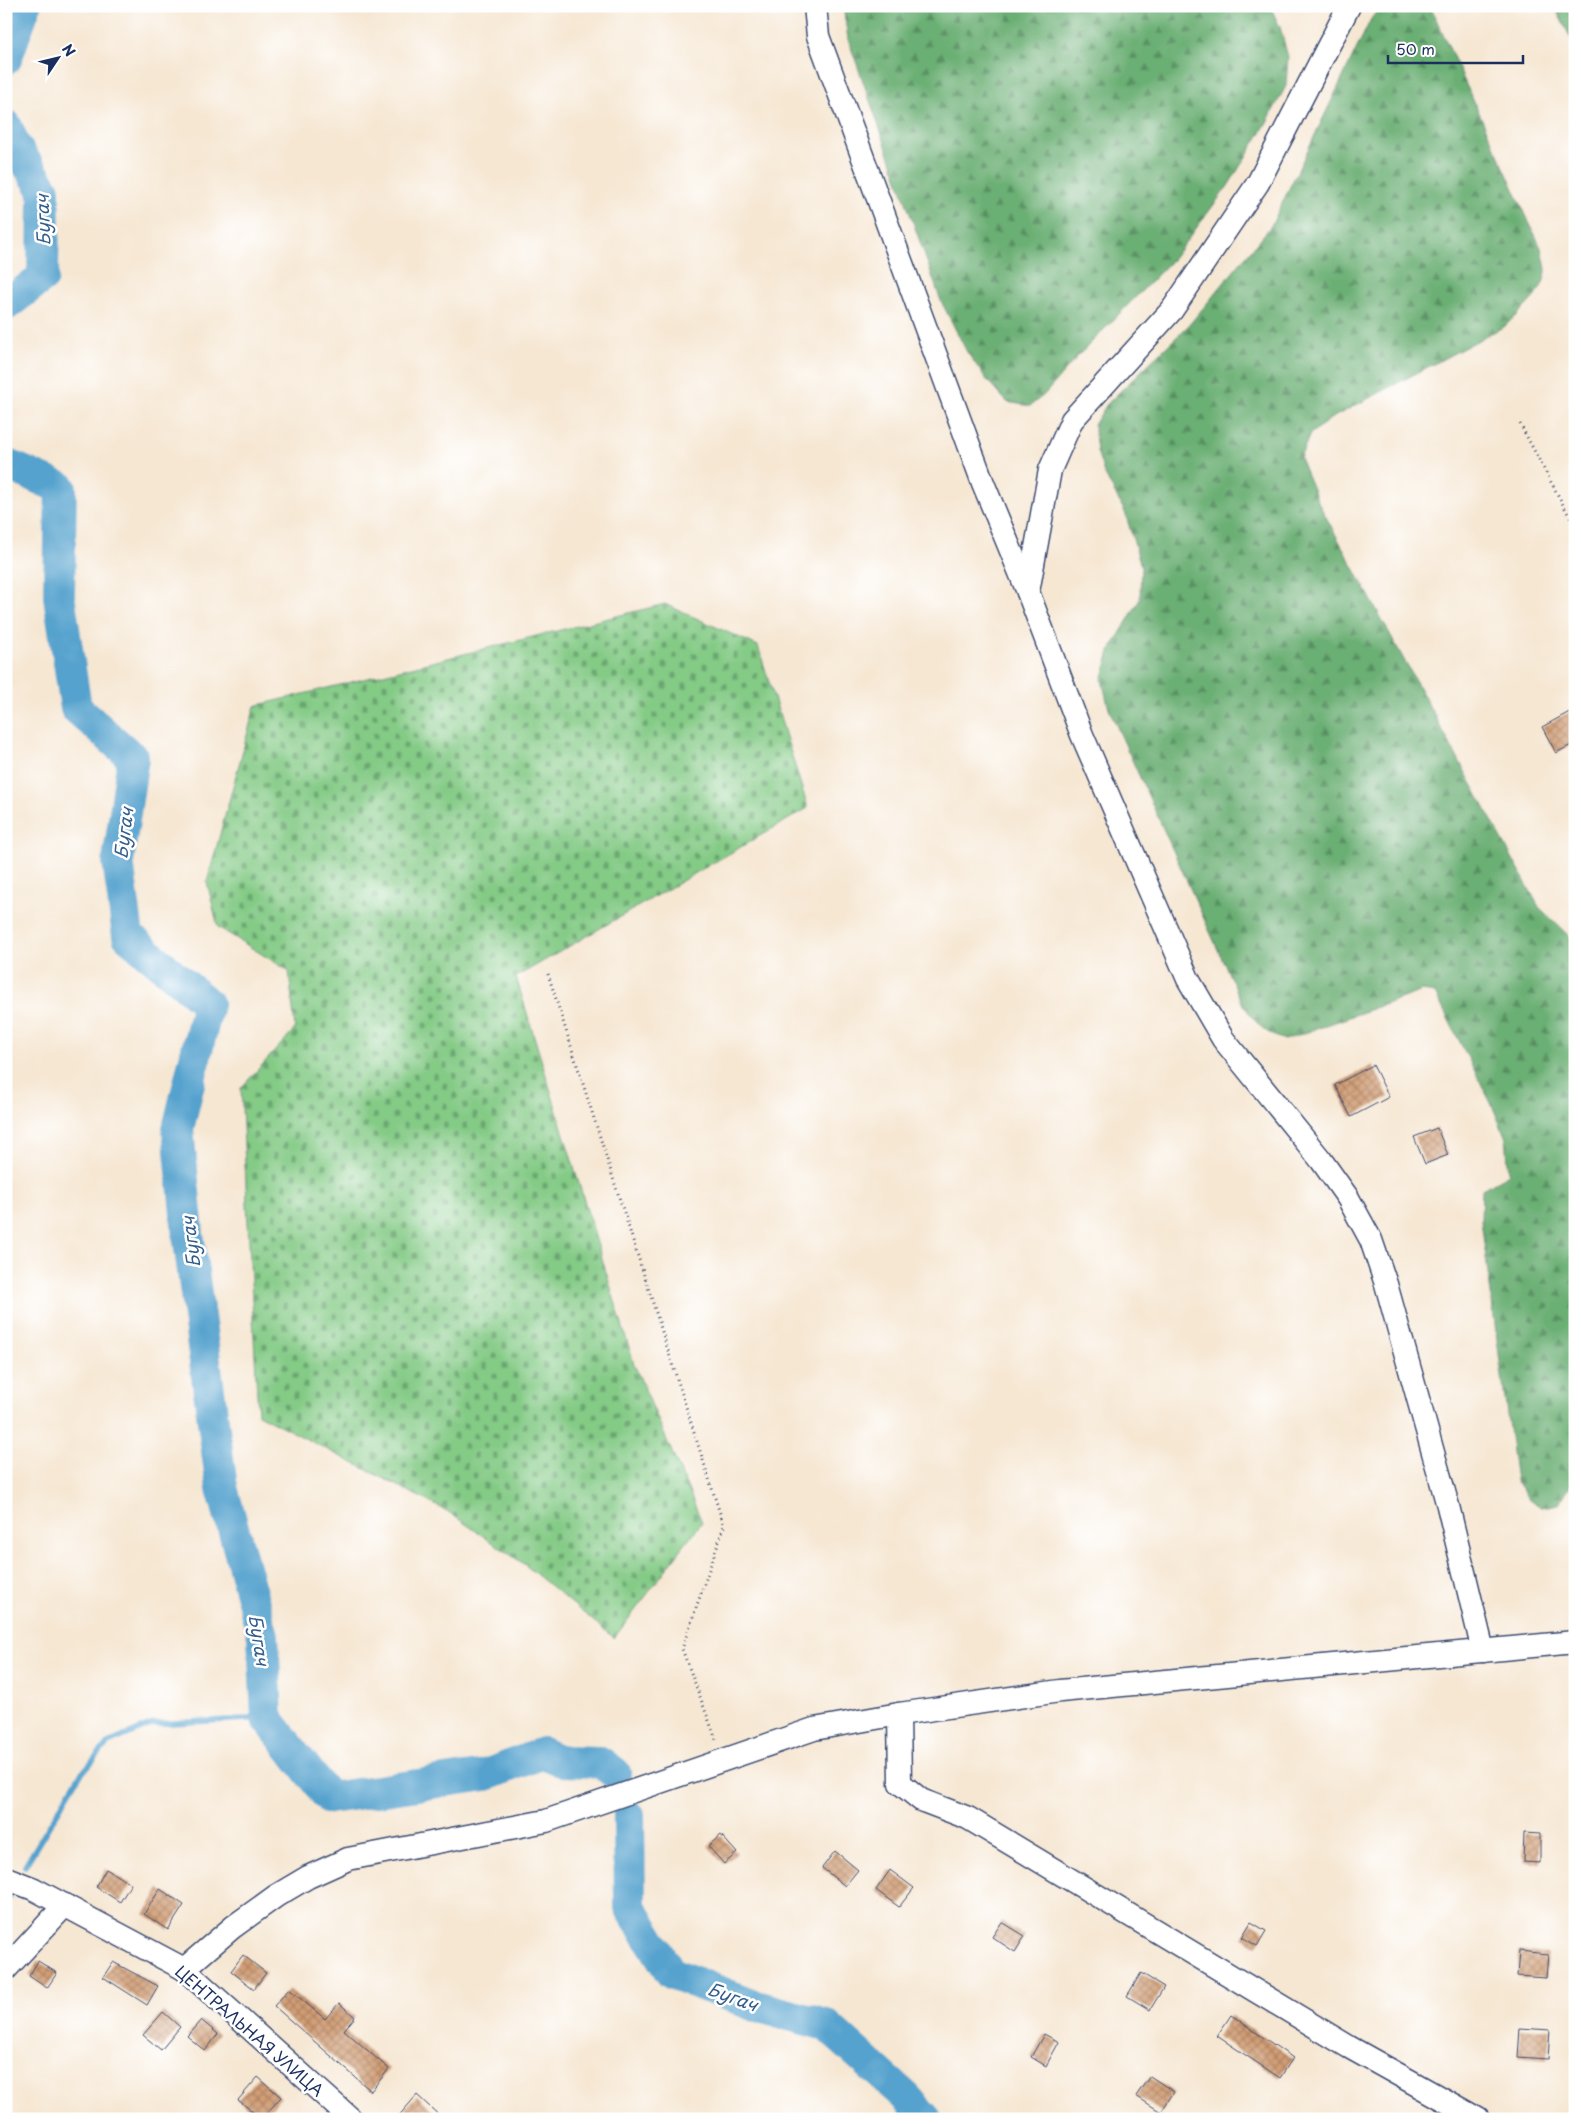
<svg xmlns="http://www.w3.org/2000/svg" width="1581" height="2125" viewBox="0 0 1581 2125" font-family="'Playpen Sans',sans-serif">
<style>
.forest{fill:url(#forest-firs);stroke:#436f68}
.cemetery{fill:url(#cemetery-stones);stroke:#507d72}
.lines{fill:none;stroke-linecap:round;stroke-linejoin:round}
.stream{stroke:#55a2ce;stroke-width:5.5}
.river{stroke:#55a2ce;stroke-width:32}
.building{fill:url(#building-cross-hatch)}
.minor-casing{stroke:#3c4b70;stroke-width:25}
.path{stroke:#3c4b70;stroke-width:3;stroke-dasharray:1 4;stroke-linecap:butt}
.minor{stroke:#fff;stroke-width:22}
.labels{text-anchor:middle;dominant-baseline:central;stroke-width:5;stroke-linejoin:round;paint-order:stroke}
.street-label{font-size:16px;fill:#1b2f5e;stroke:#fff}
.water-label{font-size:18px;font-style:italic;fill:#325d8b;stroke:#fff}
</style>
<defs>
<pattern id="forest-firs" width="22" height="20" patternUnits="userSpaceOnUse" patternTransform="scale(1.25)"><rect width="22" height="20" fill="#6baf73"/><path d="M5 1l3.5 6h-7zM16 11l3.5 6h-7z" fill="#578f62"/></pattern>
<pattern id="cemetery-stones" width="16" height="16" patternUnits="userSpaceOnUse" patternTransform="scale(1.25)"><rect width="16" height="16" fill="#84cb86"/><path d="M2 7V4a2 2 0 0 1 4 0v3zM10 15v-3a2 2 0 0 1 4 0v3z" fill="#6ba571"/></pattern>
<pattern id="building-cross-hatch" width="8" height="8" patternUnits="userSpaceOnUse" patternTransform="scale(1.25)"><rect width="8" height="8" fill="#d19d74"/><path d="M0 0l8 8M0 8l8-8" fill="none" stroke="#a98062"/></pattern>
</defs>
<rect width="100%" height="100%" fill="#fff"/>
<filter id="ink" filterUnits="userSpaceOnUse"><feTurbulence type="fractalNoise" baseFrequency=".02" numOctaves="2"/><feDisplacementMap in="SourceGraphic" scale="10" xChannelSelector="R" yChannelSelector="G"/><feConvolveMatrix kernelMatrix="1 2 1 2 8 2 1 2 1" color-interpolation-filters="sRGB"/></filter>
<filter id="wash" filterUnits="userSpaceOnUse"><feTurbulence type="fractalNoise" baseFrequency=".0096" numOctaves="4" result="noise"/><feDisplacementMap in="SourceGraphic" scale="20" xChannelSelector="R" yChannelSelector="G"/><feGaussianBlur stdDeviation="1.12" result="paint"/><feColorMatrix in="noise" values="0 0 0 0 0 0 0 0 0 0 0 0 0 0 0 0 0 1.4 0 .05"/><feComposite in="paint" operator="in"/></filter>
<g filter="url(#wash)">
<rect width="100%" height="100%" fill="#f6e7d3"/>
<!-- forest -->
<g class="forest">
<polygon points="843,6 1270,6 1280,27 1288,57 1286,86 1266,124 1228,186 1173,259 1078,356 1044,395 1030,406 1007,402 987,380 967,352 941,301 848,39"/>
<path d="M1381,6H1430L1541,248C1543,255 1546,264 1546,271C1544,294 1520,311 1505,326L1330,419L1310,434L1300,458L1320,506L1539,907L1575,942V1477L1559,1504L1542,1507L1529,1500L1516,1481L1481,1220L1482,1189L1509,1174L1506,1138L1491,1103L1435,993L1422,991L1285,1040C1263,1033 1257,1023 1243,1005L1109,709L1102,680L1110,651L1140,599L1141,566L1125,512L1104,473L1097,451L1094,425L1107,404L1189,325L1271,226L1371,19Z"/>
<polygon points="1554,6 1575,6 1575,46"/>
</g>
<!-- cemetery -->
<polygon class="cemetery" points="665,604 758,646 808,808 516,977 634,1364 702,1522 614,1638 524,1564 447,1511 258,1414 241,1088 295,1029 289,971 218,927 207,882 255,706"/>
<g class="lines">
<!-- stream -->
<g class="stream">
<polyline points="6,136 14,144"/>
<polyline points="25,1866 78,1778 108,1743 153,1724 267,1718"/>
<polyline points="6,1900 10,1897"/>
</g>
<!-- river -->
<g class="river">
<polyline points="6,59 25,6"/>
<polyline points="6,125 14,144 44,190 43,277 6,305"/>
<polyline points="6,464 61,488 59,596 76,708 133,758 118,861 128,936 208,1004 178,1129 188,1234 222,1488 263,1636 267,1718 329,1798 486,1775 543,1753 561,1761 600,1762 615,1773"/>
<polyline points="629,1816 630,1907 671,1973 756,2006 826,2025 906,2097 926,2119"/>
</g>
</g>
<g id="blocks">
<!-- building -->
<g class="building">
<polygon points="1575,709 1575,743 1556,753 1542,727"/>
<polygon points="1373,1065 1389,1097 1351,1117 1335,1085"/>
<polygon points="1437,1128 1448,1155 1425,1164 1414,1137"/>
<polygon points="1524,1833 1540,1834 1540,1863 1523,1862"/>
<polygon points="721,1835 737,1853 724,1864 708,1846"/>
<polygon points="835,1851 858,1870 845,1886 822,1868"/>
<polygon points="106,1869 131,1884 120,1902 96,1887"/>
<polygon points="890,1870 914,1888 899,1907 876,1890"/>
<polygon points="160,1889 184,1905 168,1930 144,1914"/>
<polygon points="1002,1922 1025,1936 1015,1952 992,1937"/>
<polygon points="1251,1922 1266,1931 1257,1946 1242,1937"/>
<polygon points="1519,1951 1548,1954 1546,1978 1517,1976"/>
<polygon points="243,1955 266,1973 254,1989 231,1971"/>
<polygon points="38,1961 57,1973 47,1988 29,1976"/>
<polygon points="113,1962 158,1986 147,2005 103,1977"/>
<polygon points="1141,1973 1164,1987 1150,2010 1127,1996"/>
<polygon points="289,1989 325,2019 339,2003 355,2017 344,2030 389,2069 371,2091 274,2006"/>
<polygon points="163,2012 180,2027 161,2050 143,2035"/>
<polygon points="1231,2015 1293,2058 1280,2078 1217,2036"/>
<polygon points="201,2020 218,2034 205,2051 187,2036"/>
<polygon points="1520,2028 1550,2030 1548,2059 1518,2057"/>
<polygon points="1044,2034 1059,2042 1046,2066 1031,2057"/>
<polygon points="1150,2076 1174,2092 1161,2112 1136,2096"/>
<polygon points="258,2077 281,2097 262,2119 238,2100"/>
<polygon points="417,2095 443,2119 396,2119"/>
</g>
</g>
</g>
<g filter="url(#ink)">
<use href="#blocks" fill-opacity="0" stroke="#3c4b70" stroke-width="1"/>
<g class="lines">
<!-- minor casing -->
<g class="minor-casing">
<g id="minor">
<polyline points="815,6 818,36 983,483 1028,592 1082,735 1188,979 1223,1039 1321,1160 1348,1198 1371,1240 1386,1284 1448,1506 1483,1651"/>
<polyline points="1028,592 1050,470 1072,420 1172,310 1258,183 1349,6"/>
<polyline points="899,1714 900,1783 921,1800 968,1818 1349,2047 1478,2119"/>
<polyline points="6,1878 34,1889 184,1969 351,2119"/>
<polyline points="6,1969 65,1905"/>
<polyline points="184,1969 233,1927 276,1896 308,1877 348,1859 546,1821 814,1729 899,1714 1060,1691 1575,1642"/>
</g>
</g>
<!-- path -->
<g class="path">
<polyline points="1520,424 1575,527"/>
<polyline points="548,974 724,1526 682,1649 717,1742"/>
</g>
<!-- minor -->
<use href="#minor" class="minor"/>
</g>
</g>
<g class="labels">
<!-- street labels -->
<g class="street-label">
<text transform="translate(250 2030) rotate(41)">ЦЕНТРАЛЬНАЯ УЛИЦА</text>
</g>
<!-- water labels -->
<g class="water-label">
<text transform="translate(42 220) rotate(-92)">Бугач</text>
<text transform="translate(123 833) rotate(-83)">Бугач</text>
<text transform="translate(190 1242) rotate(-97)">Бугач</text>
<text transform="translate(260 1640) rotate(81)">Бугач</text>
<text transform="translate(733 1996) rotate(20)">Бугач</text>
</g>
</g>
<!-- margin -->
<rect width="1581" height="2125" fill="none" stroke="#fff" stroke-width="25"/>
<!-- north arrow -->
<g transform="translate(58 58) rotate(55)" stroke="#ffffff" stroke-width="4" paint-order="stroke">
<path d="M0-4L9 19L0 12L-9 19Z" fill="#1b2f5e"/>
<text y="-8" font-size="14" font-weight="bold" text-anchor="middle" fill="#1b2f5e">N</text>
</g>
<!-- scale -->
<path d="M1388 55v8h135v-8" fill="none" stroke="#1b2f5e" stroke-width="2.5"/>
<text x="1396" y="55" font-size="15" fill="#1b2f5e" stroke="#ffffff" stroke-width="4" paint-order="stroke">50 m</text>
</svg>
